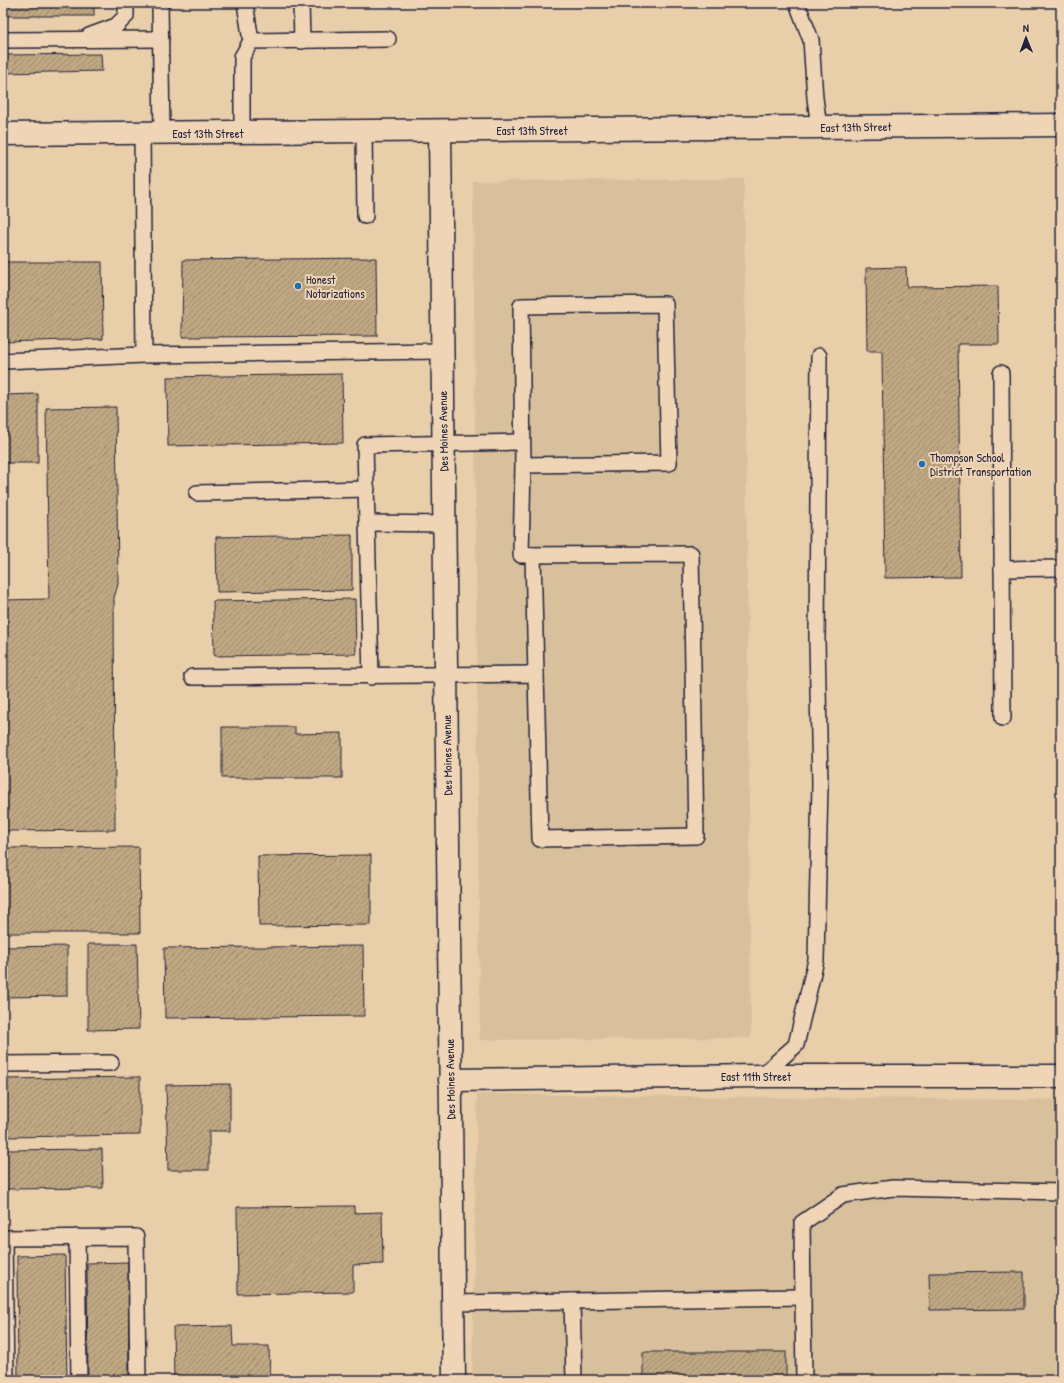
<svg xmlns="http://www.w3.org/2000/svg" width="1064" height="1383" viewBox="0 0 1064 1383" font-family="'Patrick Hand',sans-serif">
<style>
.built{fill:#d9c09c}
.building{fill:url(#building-hatch);stroke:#22223b}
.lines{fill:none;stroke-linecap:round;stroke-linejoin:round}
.service-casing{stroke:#22223b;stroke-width:18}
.minor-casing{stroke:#22223b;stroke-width:25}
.service{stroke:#efd5b6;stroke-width:15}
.minor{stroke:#efd5b6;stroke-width:22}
.poi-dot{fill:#1f6fb2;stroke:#efd5b6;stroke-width:1.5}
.labels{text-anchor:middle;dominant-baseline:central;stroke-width:4;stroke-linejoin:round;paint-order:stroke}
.street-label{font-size:12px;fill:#22223b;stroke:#efd5b6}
.poi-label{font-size:12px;fill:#22223b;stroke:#efd5b6;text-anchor:start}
</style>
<defs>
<pattern id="building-hatch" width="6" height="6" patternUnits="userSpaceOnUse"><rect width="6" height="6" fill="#c0a883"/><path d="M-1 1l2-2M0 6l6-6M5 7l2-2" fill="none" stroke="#9c886c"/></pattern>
</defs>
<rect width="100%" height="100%" fill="#e9ceaa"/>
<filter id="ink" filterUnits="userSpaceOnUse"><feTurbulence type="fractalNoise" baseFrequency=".025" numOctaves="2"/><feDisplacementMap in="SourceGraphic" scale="8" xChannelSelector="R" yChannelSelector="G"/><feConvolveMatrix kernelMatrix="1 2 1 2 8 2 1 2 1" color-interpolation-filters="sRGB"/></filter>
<g filter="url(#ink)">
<!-- built -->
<g class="built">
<polygon points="744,179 751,1038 480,1040 473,181"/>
<polygon points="477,1094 1061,1100 1061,1380 472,1380"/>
</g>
<!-- building -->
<g class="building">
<rect x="3" y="3" width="91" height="13"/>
<polygon points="101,54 102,71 3,73 3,55"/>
<polygon points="376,258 377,336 182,337 183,260"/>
<polygon points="3,262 102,262 103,339 3,342"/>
<polygon points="906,267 907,287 998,286 999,344 958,344 961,577 885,578 882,351 867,351 866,268"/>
<polygon points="342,374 343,443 168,446 167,377"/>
<polygon points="38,394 38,463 3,463 3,395"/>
<polygon points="116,407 118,584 114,598 115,830 3,831 3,600 49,599 46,408"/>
<polygon points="352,535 352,590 217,592 216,537"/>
<polygon points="355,599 356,654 214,656 213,601"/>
<polygon points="222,727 295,727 295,734 342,733 342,778 222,778"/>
<polygon points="139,847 140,933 3,933 3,848"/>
<polygon points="371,855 371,925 259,926 258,856"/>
<polygon points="88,944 137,944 139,1029 88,1030"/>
<polygon points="67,946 67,996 3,997 3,947"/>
<polygon points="363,946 364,1016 165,1018 164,948"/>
<polygon points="140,1077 140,1135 3,1137 3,1079"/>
<polygon points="230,1084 230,1131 209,1131 209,1170 168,1170 166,1085"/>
<polygon points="102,1149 103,1188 3,1189 3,1150"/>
<polygon points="354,1206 354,1213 382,1212 383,1264 353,1265 353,1292 238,1294 237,1207"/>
<polygon points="65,1255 67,1380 18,1380 17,1256"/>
<polygon points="128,1262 129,1380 88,1380 87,1263"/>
<polygon points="1024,1272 1024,1309 930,1310 929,1273"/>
<polygon points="232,1326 233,1346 269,1346 270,1380 174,1380 173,1327"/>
<rect x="643" y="1352" width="143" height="28"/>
</g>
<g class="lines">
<!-- service casing -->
<g class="service-casing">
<g id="service">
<polyline points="160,3 162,133"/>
<polyline points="245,3 251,41"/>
<polyline points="301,3 302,41"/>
<polyline points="797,3 811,40 815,98 819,127"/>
<polyline points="89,36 116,26 126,16 126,3"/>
<polyline points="3,40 161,39"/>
<polyline points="364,131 365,216"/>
<polyline points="242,132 242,57 251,41 388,39"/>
<polyline points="142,133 144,355"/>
<polyline points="3,361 144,355 442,351"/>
<polyline points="1001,373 1003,718"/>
<polyline points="197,493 367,489"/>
<polyline points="368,523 444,524"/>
<polyline points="533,555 536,674"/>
<polyline points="1002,569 1061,568"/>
<polyline points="192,677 536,674 540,839 696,836 691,554 521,555 523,465 521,306 665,304 669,463 523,465"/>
<polyline points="371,677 365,445 522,442"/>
<polyline points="3,1064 111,1063"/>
<polyline points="761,1076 796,1045 816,960 820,784 817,640 819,356"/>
<polyline points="77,1237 79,1380"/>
<polyline points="3,1238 136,1237 138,1380"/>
<polyline points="4,1238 6,1380"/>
<polyline points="572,1301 803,1297"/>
<polyline points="453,1303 572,1301 574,1380"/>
<polyline points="804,1380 802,1223 843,1195 893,1188 1061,1192"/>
</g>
</g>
<!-- minor casing -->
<g class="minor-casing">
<g id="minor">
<polyline points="440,131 454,1380"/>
<polyline points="3,134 1061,125"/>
<polyline points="450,1080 761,1076 1061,1076"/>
</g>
</g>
<!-- service -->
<use href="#service" class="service"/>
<!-- minor -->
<use href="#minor" class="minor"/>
</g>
</g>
<!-- markers -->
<g class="poi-dot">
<circle cx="298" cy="286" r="4"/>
<circle cx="922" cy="464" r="4"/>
</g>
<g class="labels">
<!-- street labels -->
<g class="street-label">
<text transform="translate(856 127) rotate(-1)">East 13th Street</text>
<text x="532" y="130">East 13th Street</text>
<text x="208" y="133">East 13th Street</text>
<text transform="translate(443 431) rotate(-91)">Des Moines Avenue</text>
<text transform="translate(447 755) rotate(-91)">Des Moines Avenue</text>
<text x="756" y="1076">East 11th Street</text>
<text transform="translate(450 1079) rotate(-91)">Des Moines Avenue</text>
</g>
<!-- poi labels -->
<g class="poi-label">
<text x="306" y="279">Honest<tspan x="306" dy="14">Notarizations</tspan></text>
<text x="930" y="457">Thompson School<tspan x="930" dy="14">District Transportation</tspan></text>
</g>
</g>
<!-- margin -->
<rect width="1064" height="1383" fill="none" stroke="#efd5b6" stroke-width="16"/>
<rect x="8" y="8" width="1048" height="1367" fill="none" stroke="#22223b" stroke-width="1.5" filter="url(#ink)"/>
<!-- north arrow -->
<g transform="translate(1026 38) rotate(359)" stroke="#efd5b6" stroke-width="3" paint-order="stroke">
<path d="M0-3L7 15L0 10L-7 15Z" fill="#22223b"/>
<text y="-6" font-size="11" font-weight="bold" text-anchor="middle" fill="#22223b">N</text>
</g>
</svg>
